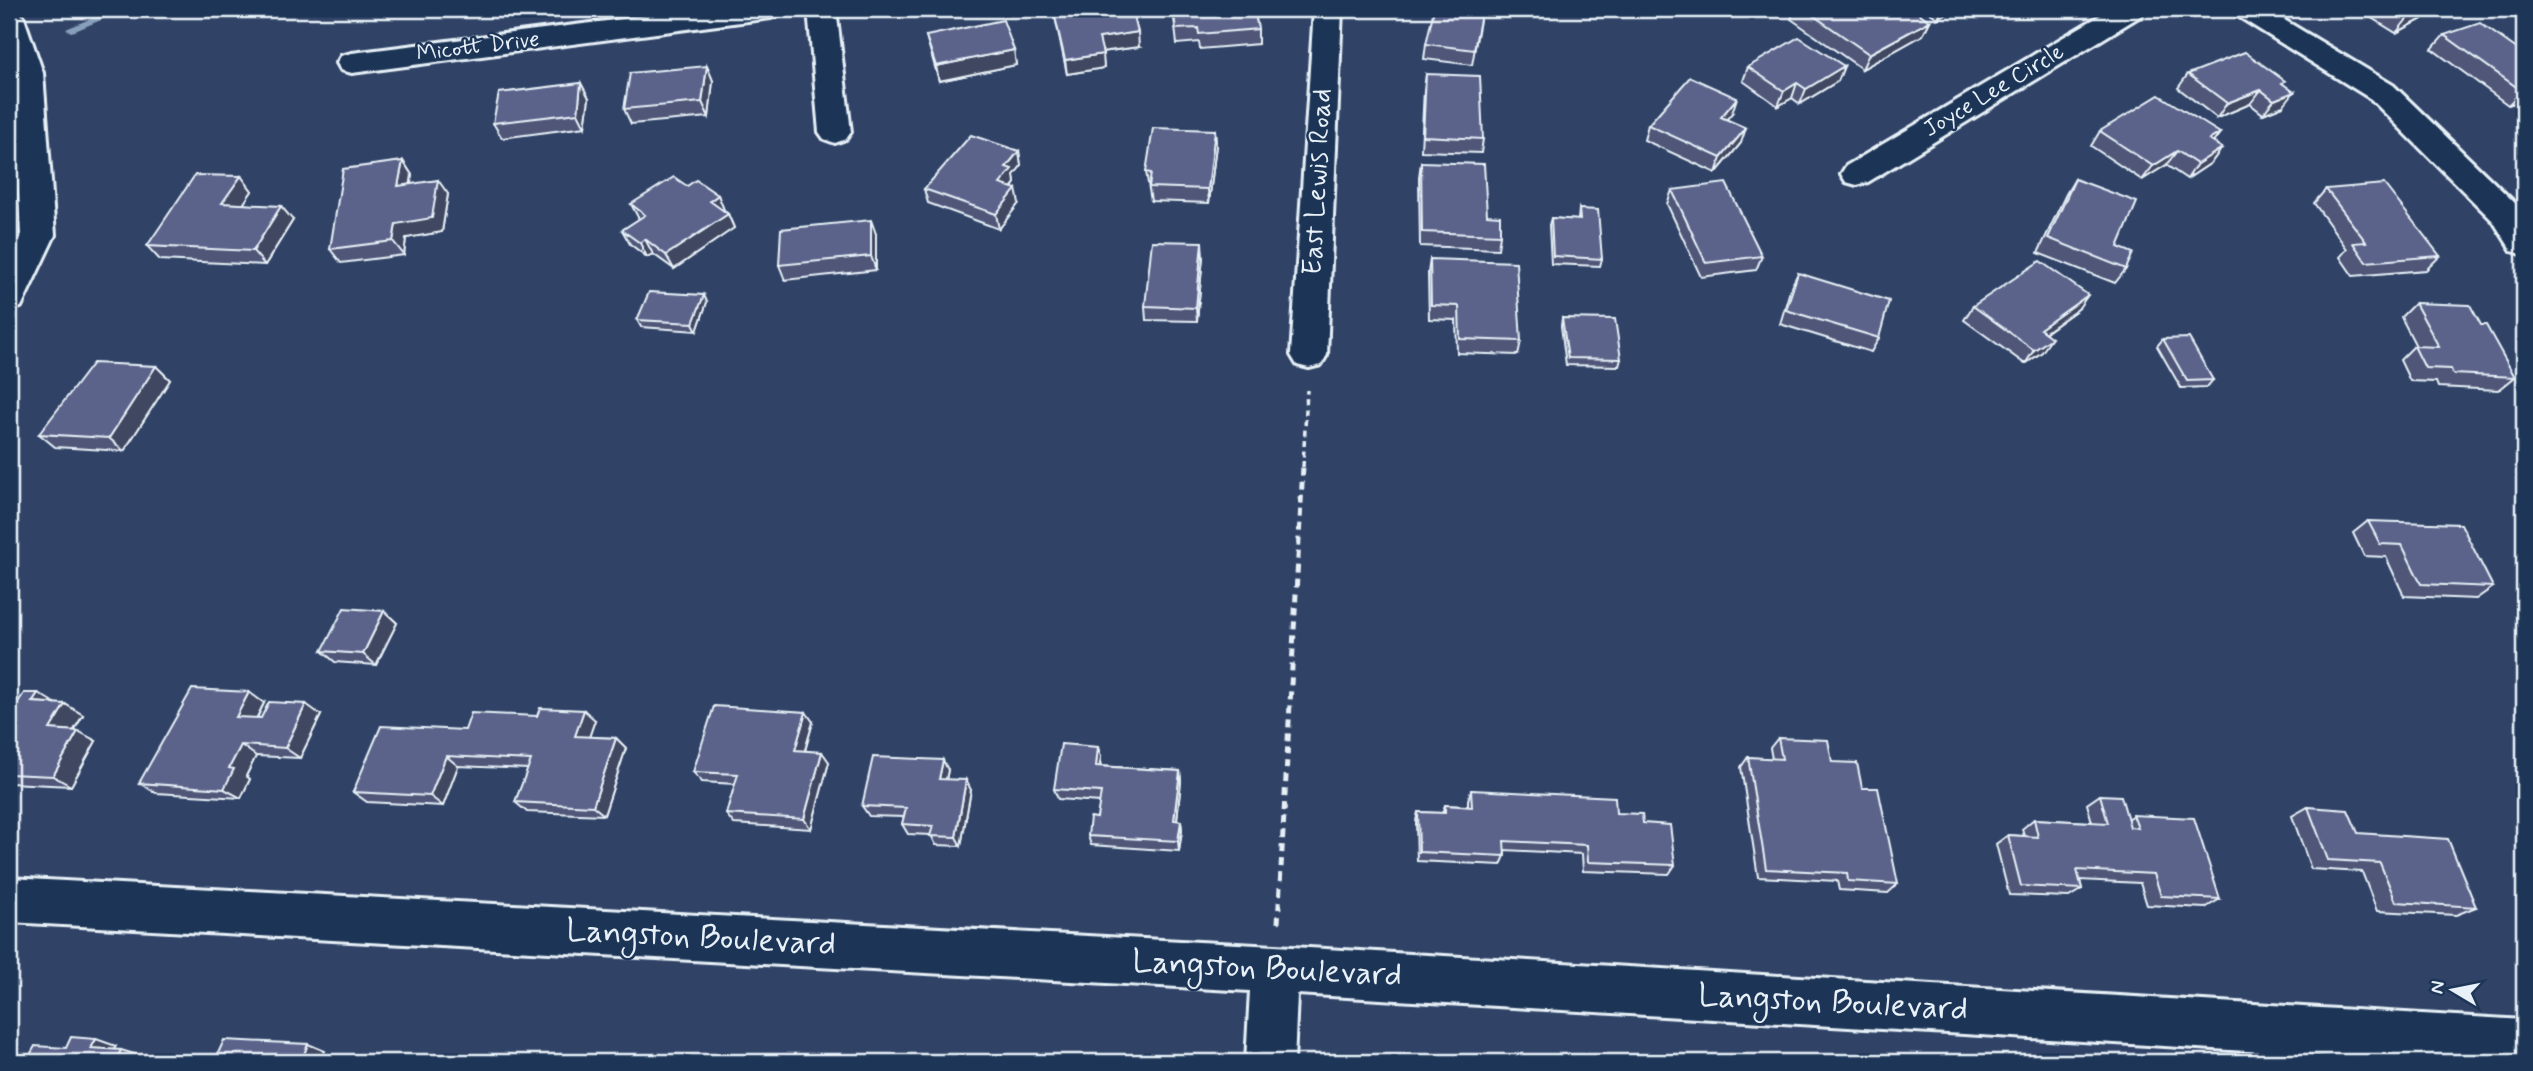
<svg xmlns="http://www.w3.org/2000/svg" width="2533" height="1071" viewBox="0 0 2533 1071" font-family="Mynerve,sans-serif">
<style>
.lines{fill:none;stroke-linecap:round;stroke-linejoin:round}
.stream{fill:#879fb8;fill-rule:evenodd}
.street-casing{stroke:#e8f1f8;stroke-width:6}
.secondary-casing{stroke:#e8f1f8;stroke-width:6}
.path-far1{stroke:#e8f1f8;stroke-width:3.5;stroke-dasharray:6 4.5;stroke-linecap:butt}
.path{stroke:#e8f1f8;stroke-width:5;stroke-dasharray:8 6;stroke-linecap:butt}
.street{fill:#1d3557;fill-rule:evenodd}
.secondary{fill:#1d3557;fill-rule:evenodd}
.wall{fill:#4f5678;stroke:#e8f1f8;stroke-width:2}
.shaded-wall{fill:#404661;stroke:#e8f1f8;stroke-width:2}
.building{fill:#5c648b;stroke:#e8f1f8;stroke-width:2}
.labels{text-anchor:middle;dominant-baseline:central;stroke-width:5;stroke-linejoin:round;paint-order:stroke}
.far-street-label{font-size:23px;fill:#e8f1f8;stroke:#1d3557}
.street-label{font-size:28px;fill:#e8f1f8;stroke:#1d3557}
.near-street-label{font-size:33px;fill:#e8f1f8;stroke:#1d3557}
</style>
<rect width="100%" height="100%" fill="#304367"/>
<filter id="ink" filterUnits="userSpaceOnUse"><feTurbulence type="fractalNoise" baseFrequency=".0143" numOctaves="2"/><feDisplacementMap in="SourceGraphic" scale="14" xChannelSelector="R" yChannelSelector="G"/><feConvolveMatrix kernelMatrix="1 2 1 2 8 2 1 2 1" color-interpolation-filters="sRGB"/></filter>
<g filter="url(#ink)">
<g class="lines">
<!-- stream -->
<polygon class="stream" points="113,9 127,9 75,31 71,32 66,29"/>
<!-- street casing -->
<g class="street-casing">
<g id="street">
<polygon points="702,9 785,9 781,15 771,18 352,73 341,70 337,63 341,56 352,53"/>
<polygon points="808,9 836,9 851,132 846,139 835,143 824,139 819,132"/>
<polygon points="1314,9 1342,9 1327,355 1321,365 1309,368 1297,365 1291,355"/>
<polygon points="2111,9 2146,9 2142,15 1868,182 1857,185 1846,182 1841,174 1846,166"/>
<polygon points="2232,9 2266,9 2393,85 2517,205 2524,217 2524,255 2512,251 2493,221 2371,99 2236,15"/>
<polygon points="9,878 1275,946 2524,1020 2524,1062 2431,1062 1297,994 1294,1062 1246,1062 1250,991 9,922"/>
</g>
</g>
<!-- secondary casing -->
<g class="secondary-casing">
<polygon id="secondary" points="9,9 19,11 24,18 43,73 55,235 21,307 9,311 9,262 21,235 13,73 9,60"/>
</g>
<!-- path-far1 -->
<polyline class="path-far1" points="1303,467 1307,390"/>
<!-- path -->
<polyline class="path" points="1278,923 1303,466"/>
<!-- street -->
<use href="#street" class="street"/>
<!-- secondary -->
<use href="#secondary" class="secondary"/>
</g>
<!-- wall -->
<g class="wall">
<polygon points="1173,9 1254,9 1258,29 1258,44 1200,49 1199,42 1177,44"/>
<polygon points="1482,9 1472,65 1424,59 1426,44"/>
<polygon points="1795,9 1912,9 1930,21 1923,35 1862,69 1791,19"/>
<polygon points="1924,9 1955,9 1938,18"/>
<polygon points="2357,9 2433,9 2426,17 2396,33"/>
<polygon points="1054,12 1139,47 1102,52 1104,68 1067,74"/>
<polygon points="2444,35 2524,54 2524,100 2508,105 2432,49"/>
<polygon points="926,36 1014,50 1016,65 939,81"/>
<polygon points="707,66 713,81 709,117 631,124 624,109"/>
<polygon points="1844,66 1838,81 1800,104 1792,98 1778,106 1743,81 1748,67"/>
<polygon points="1426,74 1483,139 1481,153 1421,151 1424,89"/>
<polygon points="2188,74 2283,84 2283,106 2263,114 2250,104 2217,118 2178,88"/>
<polygon points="589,98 585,127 502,138 493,123"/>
<polygon points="1732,113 1726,119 1741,143 1716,173 1644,140 1648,125"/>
<polygon points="1215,130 1216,145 1209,203 1151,201 1146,172"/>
<polygon points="2100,131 2220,133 2213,142 2222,148 2211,163 2187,179 2166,165 2142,180 2091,146"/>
<polygon points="1019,151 1021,166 1014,175 1015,183 1012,188 1019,203 999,229 928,203 924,189"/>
<polygon points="403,161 412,175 411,184 448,194 442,232 406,238 404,255 341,263 330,249"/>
<polygon points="1421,162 1487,215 1500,235 1498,249 1420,246 1419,177"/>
<polygon points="241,176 252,191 243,204 293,220 265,265 160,260 147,246"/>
<polygon points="2075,179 2118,247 2126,269 2115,283 2038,253 2066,194"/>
<polygon points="687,186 718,195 724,210 728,214 734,228 674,269 653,254 647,257 630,244 622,230 639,219 631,204"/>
<polygon points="2326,189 2440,256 2426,270 2353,276 2340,257 2347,249 2314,203"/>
<polygon points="1672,190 1762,256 1756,270 1701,277 1667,204"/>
<polygon points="1579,209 1602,259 1600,266 1551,264 1549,225 1551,218 1578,220"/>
<polygon points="876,234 876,270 785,280 779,265"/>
<polygon points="1203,257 1197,321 1146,320 1145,306"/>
<polygon points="1430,259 1521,341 1518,355 1457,353 1456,320 1429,319 1428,273"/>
<polygon points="1798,273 1879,338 1871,352 1780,324 1791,287"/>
<polygon points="707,302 697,331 641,327 637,320"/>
<polygon points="2415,303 2481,325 2515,377 2499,390 2438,387 2436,382 2410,381 2400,360 2414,346 2416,346 2401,317"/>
<polygon points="1973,306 2078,309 2045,333 2042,352 2025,364 1964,320"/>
<polygon points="1562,318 1621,359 1619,366 1566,365 1561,326"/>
<polygon points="2163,339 2213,380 2207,387 2181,388 2157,346"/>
<polygon points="156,366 170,380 124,451 55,447 39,434"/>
<polygon points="2368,521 2493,587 2476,599 2404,596 2386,557 2364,556 2353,533"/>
<polygon points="384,611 397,623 376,665 335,662 322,651"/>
<polygon points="264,703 257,718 321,715 300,758 256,756 246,776 250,779 241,798 156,793 139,783"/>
<polygon points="56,704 65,704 83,715 74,731 96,741 71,786 9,783 9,713"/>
<polygon points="595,720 589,737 616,738 626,748 604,815 527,812 515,802 528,769 458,766 443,806 367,802 353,792 465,730"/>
<polygon points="813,722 805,751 829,762 811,829 734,824 726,814 735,784 702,782 693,772"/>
<polygon points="1778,738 1832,762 1862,788 1898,884 1888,893 1839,890 1837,881 1758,877 1741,767 1748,757 1772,759 1770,748"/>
<polygon points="1101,757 1100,766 1180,771 1181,781 1177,820 1181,821 1182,830 1179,851 1091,845 1088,836 1097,818 1100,802 1058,799 1054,789"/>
<polygon points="948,770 946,780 971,790 961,846 936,845 931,835 908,834 902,824 904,817 869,816 862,806"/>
<polygon points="1471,790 1616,813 1643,823 1675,865 1669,874 1583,871 1582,854 1505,850 1505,856 1501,865 1417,861 1416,821 1418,812 1442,813 1445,805 1468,806 1468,800"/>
<polygon points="2100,795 2127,819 2133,815 2220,899 2205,908 2147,905 2140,883 2080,880 2082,889 2069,897 2009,895 1996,844 2008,835 2024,836 2022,829 2034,819 2092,822 2087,804"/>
<polygon points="2308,807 2358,833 2476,907 2456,915 2377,911 2362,872 2311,869 2292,816"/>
</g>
<!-- shaded-wall -->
<g class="shaded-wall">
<polygon points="1942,9 1955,9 1938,18"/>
<polygon points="2426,9 2433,9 2426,17 2396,33 2408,18"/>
<polygon points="1930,21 1923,35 1862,69 1869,54"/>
<polygon points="1138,32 1139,47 1100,52 1099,38"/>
<polygon points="1014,50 1016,65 939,81 936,66"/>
<polygon points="1103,54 1104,68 1067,74 1065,60"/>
<polygon points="707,66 713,81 709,117 702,102"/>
<polygon points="1844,66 1838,81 1800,104 1806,89"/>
<polygon points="581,83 589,98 585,127 578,113"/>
<polygon points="1797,83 1792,98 1778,106 1784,91"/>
<polygon points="2261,90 2250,104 2217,118 2227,103"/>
<polygon points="2524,90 2524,100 2508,105 2522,91"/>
<polygon points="2294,92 2283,106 2263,114 2274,100"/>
<polygon points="1737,98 1732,113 1716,132 1721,117"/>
<polygon points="1746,128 1741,143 1716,173 1721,158"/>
<polygon points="1215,130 1216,145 1209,203 1208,189"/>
<polygon points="2220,133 2209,148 2209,140"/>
<polygon points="2222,148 2211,163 2187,179 2197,164"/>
<polygon points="1019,151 1021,166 1014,175 1015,183 1003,198 1000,184 1006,167"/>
<polygon points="2177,151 2166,165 2142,180 2153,166"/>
<polygon points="403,161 412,175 408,200 398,186"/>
<polygon points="241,176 252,191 234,218 222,203"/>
<polygon points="438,180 448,194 442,232 406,238 404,255 393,241 396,224"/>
<polygon points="1016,189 1019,203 999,229 996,214"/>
<polygon points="718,195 724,210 717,215 710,201"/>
<polygon points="281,206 293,220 265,265 253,251"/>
<polygon points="728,214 734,228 674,269 666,255"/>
<polygon points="871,220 876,234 876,270 871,256"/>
<polygon points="645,239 653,254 647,257 640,243"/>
<polygon points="1202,242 1203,257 1197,321 1196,308"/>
<polygon points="704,295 707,302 697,331 693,323"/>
<polygon points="2088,295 2078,309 2030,343 2040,329"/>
<polygon points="2052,338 2042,352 2025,364 2034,350"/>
<polygon points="156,366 170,380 124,451 109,438"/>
<polygon points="384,611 397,623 376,665 363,654"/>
<polygon points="249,692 264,703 252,727 236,717"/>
<polygon points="38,693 56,704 32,702"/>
<polygon points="65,704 83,715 68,740 50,729"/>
<polygon points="306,704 321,715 300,758 285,748"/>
<polygon points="584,710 595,720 586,746 575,736"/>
<polygon points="806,712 813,722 802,760 795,750"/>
<polygon points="78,731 96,741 71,786 53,776"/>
<polygon points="616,738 626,748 604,815 593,806"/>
<polygon points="241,745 256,756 246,776 250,779 241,798 224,789 229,768"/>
<polygon points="1098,747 1101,757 1098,776 1096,766"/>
<polygon points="822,752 829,762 811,829 804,819"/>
<polygon points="446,756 458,766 443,806 430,796"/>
<polygon points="943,760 948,770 944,789 939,779"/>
<polygon points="1180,771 1181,781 1176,829 1174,820"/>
<polygon points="966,780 971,790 961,846 956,837"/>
<polygon points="1181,821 1182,830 1179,851 1178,841"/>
<polygon points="96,1039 116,1046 111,1055 91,1048"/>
<polygon points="308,1044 325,1051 320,1062 301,1062"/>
<polygon points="121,1050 141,1056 138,1062 115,1062"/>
</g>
<!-- building -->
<g class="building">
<polygon points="1079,9 1132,9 1138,32 1099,38 1103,54 1065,60 1054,12"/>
<polygon points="1173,9 1254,9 1258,29 1199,34 1198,28 1176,29"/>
<polygon points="1434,9 1482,9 1474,50 1426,44"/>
<polygon points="1804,9 1912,9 1930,21 1869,54"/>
<polygon points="2393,9 2426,9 2408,18"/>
<polygon points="1003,20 1014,50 936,66 926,36"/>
<polygon points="2480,23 2524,54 2524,90 2522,91 2444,35"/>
<polygon points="1799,37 1844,66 1806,89 1797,83 1784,91 1748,67"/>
<polygon points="2245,52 2285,81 2282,83 2294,92 2274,100 2261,90 2227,103 2188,74"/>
<polygon points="707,66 702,102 624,109 630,73"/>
<polygon points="1426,74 1480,76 1483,139 1423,136"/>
<polygon points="1690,77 1737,98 1721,117 1746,128 1721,158 1648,125"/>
<polygon points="581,83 578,113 493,123 499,93"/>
<polygon points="2159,95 2220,133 2209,140 2222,148 2197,164 2177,151 2153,166 2100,131"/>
<polygon points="1153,128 1215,130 1208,189 1149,187 1151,173 1146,172"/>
<polygon points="971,135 1019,151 1006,167 1012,169 1000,184 1016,189 996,214 924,189"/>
<polygon points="403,161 398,186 438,180 432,218 396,224 393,241 330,249 343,169"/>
<polygon points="1421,162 1484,164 1487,215 1500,216 1500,235 1422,232"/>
<polygon points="195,175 241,176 222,203 281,206 253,251 147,246"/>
<polygon points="674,177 687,186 696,180 718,195 710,201 728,214 666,255 645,239 640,243 622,230 645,215 631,204"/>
<polygon points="2075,179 2137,202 2118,247 2133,253 2126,269 2048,238"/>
<polygon points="1726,183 1762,256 1706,263 1672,190"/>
<polygon points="2384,184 2440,256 2366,262 2353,243 2366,242 2326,189"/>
<polygon points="1579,209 1598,210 1602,259 1553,256 1551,218 1580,220"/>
<polygon points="871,220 871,256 779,265 781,229"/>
<polygon points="1152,241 1202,242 1196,308 1145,306"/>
<polygon points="1430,259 1516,262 1521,341 1460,339 1459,306 1431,305"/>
<polygon points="2040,261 2088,295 2040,329 2052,338 2034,350 1973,306"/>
<polygon points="1798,273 1889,301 1879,338 1786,310"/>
<polygon points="649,292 704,295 693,323 637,320"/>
<polygon points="2415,303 2470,305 2481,325 2486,325 2515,377 2453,374 2451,369 2425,368 2414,346 2439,347"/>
<polygon points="1562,318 1615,319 1621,359 1568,358"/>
<polygon points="2189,338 2213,380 2187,381 2163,339"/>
<polygon points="93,363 156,366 109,438 39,434"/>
<polygon points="2368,521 2461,524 2493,587 2421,584 2402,545 2380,544"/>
<polygon points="344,608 384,611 363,654 322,651"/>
<polygon points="192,689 249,692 236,717 261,718 269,702 306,704 285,748 241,745 229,768 234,769 224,789 139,783"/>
<polygon points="24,693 38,693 32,702 65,704 50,729 78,731 53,776 9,774 9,713 11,713"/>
<polygon points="714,706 806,712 795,750 822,752 804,819 726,814 738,774 693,772"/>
<polygon points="540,708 584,710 575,736 616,738 593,806 515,802 531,760 446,756 430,796 353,792 381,726 465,730 471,713 537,716"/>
<polygon points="1778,738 1828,740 1832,762 1857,763 1862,788 1878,788 1898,884 1848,881 1847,873 1766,869 1748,757 1782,759"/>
<polygon points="1061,744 1098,747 1096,766 1180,771 1174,820 1181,821 1178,841 1088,836 1090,817 1097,818 1101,792 1054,789"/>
<polygon points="873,757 943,760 939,779 966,780 956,837 930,836 933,826 902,824 906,808 862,806"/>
<polygon points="1471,790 1615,797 1616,813 1642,814 1643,823 1670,825 1675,865 1588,862 1587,845 1544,843 1504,841 1505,856 1419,852 1418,812 1445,813 1445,805 1472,807"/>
<polygon points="2100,795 2121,796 2130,827 2138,828 2133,815 2194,818 2220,899 2161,896 2154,874 2077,870 2082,889 2021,886 2008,835 2038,837 2034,819 2108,823"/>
<polygon points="2308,807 2348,810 2358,833 2448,839 2476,907 2396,902 2380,863 2328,860"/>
<polygon points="71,1037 96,1039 91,1048 121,1050 115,1062 26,1062 35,1046 66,1048"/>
<polygon points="224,1040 308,1044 301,1062 214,1062"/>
</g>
</g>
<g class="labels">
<!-- far-street labels -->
<g class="far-street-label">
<text transform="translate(478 47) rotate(-7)">Micott Drive</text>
<text transform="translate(1994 91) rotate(-31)">Joyce Lee Circle</text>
</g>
<!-- street labels -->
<g class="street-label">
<text transform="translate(1318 182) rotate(-87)">East Lewis Road</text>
</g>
<!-- near-street labels -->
<g class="near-street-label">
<text transform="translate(701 938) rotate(3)">Langston Boulevard</text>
<text transform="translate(1267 969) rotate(3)">Langston Boulevard</text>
<text transform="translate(1833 1003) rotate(3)">Langston Boulevard</text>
</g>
</g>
<!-- margin -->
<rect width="2533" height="1071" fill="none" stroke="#1d3557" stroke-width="35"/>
<rect x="18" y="18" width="2498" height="1036" fill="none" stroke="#e8f1f8" stroke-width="2.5" filter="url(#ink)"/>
<!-- north arrow -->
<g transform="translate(2453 990) rotate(280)" stroke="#1d3557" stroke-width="5" paint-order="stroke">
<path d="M0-5L12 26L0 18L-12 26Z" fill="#e8f1f8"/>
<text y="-10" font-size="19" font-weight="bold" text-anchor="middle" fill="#e8f1f8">N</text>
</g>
</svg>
